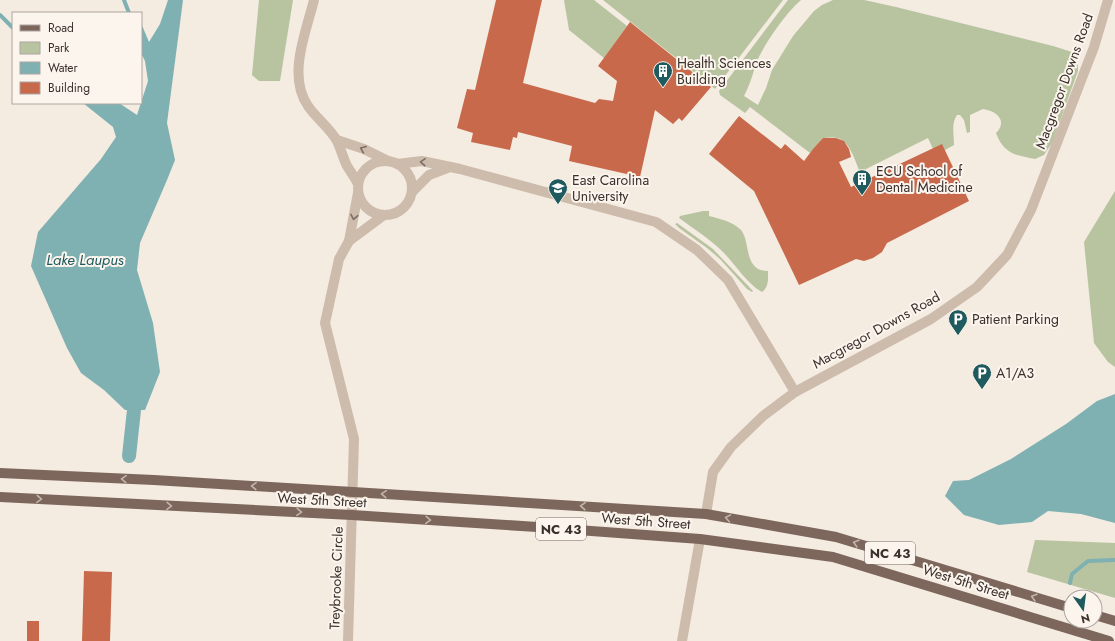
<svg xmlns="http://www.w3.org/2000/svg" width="1115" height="641" viewBox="0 0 1115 641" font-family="Jost,sans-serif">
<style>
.green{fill:#b8c4a0}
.water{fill:#7fb0b2}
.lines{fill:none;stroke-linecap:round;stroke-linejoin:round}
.stream{stroke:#7fb0b2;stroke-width:4}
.canal{stroke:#7fb0b2;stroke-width:14}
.building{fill:#c8694b}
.minor{stroke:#cdbbac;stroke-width:10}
.primary{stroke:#7d675c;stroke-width:10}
.oneway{stroke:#7d6f65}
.oneway2{stroke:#c2b5ac}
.labels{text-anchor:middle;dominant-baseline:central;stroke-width:4;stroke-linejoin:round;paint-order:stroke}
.shield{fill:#fbf5ee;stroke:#756b66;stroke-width:1}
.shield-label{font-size:13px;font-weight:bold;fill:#3b302b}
.poi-label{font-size:14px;fill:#3b302b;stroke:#fbf5ee;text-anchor:start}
.street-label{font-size:14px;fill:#3b302b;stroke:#fbf5ee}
.water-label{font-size:15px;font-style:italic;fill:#1f5a5e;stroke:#fbf5ee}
</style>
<rect width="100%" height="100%" fill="#f4ebe1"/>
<!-- green -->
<g class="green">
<polygon points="259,0 293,0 280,81 259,81 252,75"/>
<polygon points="564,0 594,0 627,26 604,58 569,30"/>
<polygon points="603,0 783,0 715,89"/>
<path d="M788,0H801C786,13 765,43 757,61C753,73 750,85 744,96L758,105L766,88L772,70L793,36L814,11L822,5L833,0H864L896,7L1053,46L1072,52L1078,61V71L1052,143L1044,155L1035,159C1015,155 1004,154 996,133C1008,121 997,111 983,109L970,115V132L967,133L964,120L960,115H957C951,123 954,135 954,145L945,150L933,149L928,138L860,172C855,161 850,141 837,138C833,137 827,138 823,138L810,153L750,107L745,113L720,95L719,91Z"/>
<polygon points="1115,191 1115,367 1108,362 1094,343 1084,242"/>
<path d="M703,211H709V216C720,219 732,221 741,230C751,242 743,271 768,271C768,279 769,287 762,292C747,284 735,264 723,252C710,239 694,229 679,218L680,216Z"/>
<polygon points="677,223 713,249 753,291 752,292 747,289 720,259 707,248 679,228 675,224"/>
<polygon points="1035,540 1115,543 1115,598 1027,572"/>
</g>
<!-- water -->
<g class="water">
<polygon points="168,0 183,0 167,123 175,160 167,180 140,243 137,270 153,323 160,372 145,410 125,410 104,390 81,373 67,348 31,266 38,232 101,159 116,137 113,127 83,103 119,103 137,115 148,81 145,61 141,53 141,23 149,42 160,24"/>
<polygon points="1115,394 1115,523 1081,514 1048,511 1032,522 999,525 964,515 945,496 953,481 969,480 1011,459 1066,424 1097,401"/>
</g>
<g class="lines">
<!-- stream -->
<g class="stream">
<polyline points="124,0 129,13"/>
<polyline points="0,15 13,28"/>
<polyline points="1070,583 1072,574 1088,561 1115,560"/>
</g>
<!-- canal -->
<polyline class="canal" points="129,456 134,410"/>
</g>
<!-- building -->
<g class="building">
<polygon points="496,0 542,0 523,83 595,103 599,99 613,101 617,81 598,66 630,22 711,87 682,121 679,118 673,124 655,110 640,177 569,161 572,146 518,132 517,138 513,137 510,150 471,142 473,133 457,128 467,89 475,90"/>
<polygon points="739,116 781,149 785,144 804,161 813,149 823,138 836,138 844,141 849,149 851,157 839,162 851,187 942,144 969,201 887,243 882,252 873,258 864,261 856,259 799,285 754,191 709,154"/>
<polygon points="84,571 112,572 110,641 82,641"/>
<rect x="27" y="621" width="12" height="20"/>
</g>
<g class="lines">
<!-- minor -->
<g class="minor">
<path d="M314,0C306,32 287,76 308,106C316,118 330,128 337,141C341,149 343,158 347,166C351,172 355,178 358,184"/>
<polyline points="337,140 364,149 388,161"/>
<circle cx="385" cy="188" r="27"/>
<polyline points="397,164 422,161 460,169 656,222 697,250 728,280 795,392"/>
<polyline points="412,192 429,175 450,167"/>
<polyline points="349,241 384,215"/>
<polyline points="706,514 713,472 731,447 763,416 795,392 931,319 977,287 1007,255 1031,210 1094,47 1108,0"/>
<polyline points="348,641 354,439 325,323 339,259 349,241 358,193"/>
<polyline points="682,641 700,539"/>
</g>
<!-- primary -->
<g class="primary">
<polyline points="0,473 154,480 353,492 706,514 836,537 1071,608"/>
<polyline points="0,497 352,515 537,527 700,539 833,557 1109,641"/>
<polyline points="1095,615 1115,621"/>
</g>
</g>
<!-- one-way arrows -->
<defs><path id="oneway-chevron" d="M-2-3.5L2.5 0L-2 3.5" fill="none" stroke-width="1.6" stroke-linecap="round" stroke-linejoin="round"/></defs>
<g class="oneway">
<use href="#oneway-chevron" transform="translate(363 149) rotate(-157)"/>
<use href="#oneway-chevron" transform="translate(423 162) rotate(-176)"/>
<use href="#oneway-chevron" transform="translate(354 217) rotate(101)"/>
</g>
<g class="oneway2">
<use href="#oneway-chevron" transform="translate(124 479) rotate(-177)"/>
<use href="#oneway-chevron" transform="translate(254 486) rotate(-177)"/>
<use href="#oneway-chevron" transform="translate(384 494) rotate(-176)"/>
<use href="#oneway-chevron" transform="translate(39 499) rotate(3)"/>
<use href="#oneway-chevron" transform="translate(169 506) rotate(3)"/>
<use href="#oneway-chevron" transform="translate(583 506) rotate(-176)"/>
<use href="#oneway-chevron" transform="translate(299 512) rotate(3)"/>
<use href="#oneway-chevron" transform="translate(728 518) rotate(-170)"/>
<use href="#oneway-chevron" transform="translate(428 520) rotate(4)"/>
<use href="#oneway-chevron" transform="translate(856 543) rotate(-163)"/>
<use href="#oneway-chevron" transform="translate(1034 597) rotate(-163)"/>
</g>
<!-- icons -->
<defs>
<g id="building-pin" transform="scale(1)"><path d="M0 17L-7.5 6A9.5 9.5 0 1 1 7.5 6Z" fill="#1f5a5e" stroke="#fbf5ee"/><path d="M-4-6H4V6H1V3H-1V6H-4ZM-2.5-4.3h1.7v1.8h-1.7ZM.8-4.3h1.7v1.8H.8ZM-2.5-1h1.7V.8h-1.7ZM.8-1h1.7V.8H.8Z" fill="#fff"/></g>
<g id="university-pin" transform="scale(1)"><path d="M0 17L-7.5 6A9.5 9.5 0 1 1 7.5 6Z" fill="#1f5a5e" stroke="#fbf5ee"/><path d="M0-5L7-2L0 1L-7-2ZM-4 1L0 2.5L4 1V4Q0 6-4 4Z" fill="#fff"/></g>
<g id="parking-pin" transform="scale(1)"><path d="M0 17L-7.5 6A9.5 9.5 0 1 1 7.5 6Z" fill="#1f5a5e" stroke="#fbf5ee"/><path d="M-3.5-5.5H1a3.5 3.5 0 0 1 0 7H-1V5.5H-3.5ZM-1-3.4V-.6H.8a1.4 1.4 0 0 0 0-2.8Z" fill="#fff"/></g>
</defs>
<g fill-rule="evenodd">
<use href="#building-pin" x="663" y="71"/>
<use href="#building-pin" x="862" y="179"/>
<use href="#university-pin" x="558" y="188"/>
<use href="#parking-pin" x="958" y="319"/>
<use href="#parking-pin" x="982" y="373"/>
</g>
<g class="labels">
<!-- shield labels -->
<g class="shield">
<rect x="536" y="518" width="50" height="22" rx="3"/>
<rect x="865" y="542" width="50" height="22" rx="3"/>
</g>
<g class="shield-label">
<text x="561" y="529">NC 43</text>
<text x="890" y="553">NC 43</text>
</g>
<!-- poi labels -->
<g class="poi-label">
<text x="677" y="63">Health Sciences<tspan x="677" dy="16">Building</tspan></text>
<text x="876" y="171">ECU School of<tspan x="876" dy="16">Dental Medicine</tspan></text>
<text x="572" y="180">East Carolina<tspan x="572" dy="16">University</tspan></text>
<text x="972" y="319">Patient Parking</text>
<text x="996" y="373">A1/A3</text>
</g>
<!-- street labels -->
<g class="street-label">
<text transform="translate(1064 81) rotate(-70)">Macgregor Downs Road</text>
<text transform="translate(876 330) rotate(-29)">Macgregor Downs Road</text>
<text transform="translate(322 500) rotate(3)">West 5th Street</text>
<text transform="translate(646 521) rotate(4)">West 5th Street</text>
<text transform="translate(336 578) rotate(-88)">Treybrooke Circle</text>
<text transform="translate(966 582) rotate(17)">West 5th Street</text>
</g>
<!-- water labels -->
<g class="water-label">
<text x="85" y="260">Lake Laupus</text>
</g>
</g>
<!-- legend -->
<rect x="12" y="12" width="130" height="92" fill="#fbf5ee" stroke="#aea6a0"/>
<rect x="20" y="25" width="20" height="6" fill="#7d675c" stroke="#aea6a0"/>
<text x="48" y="32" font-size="12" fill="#3b302b">Road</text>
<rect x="20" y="42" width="20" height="12" fill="#b8c4a0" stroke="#aea6a0"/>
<text x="48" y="52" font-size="12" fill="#3b302b">Park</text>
<rect x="20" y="62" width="20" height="12" fill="#7fb0b2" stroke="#aea6a0"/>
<text x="48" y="72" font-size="12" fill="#3b302b">Water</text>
<rect x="20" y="82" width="20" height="12" fill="#c8694b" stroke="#aea6a0"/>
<text x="48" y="92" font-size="12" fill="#3b302b">Building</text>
<!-- north arrow -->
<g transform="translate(1083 609) rotate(166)"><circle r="19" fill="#fbf5ee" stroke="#aea6a0"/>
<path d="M0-3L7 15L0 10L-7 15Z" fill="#1f5a5e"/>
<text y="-6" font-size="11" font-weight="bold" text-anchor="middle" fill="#3b302b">N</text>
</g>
</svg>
